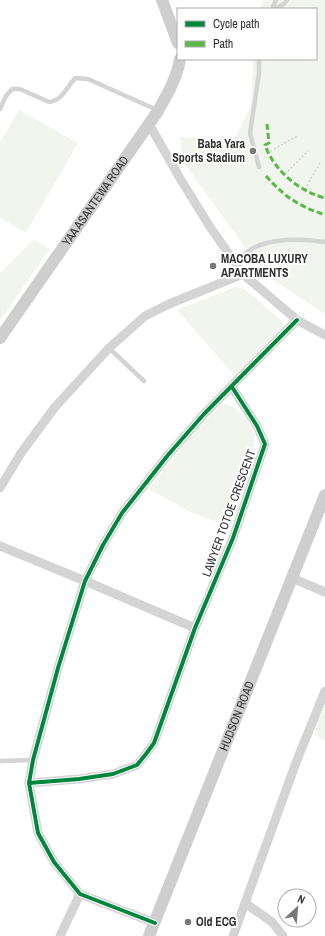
<svg xmlns="http://www.w3.org/2000/svg" width="325" height="936" viewBox="0 0 325 936" font-family="'Archivo Narrow',sans-serif">
<style>
.green{fill:#f1f5ed}
.lines{fill:none;stroke-linecap:round;stroke-linejoin:round}
.path{stroke:#d4d4d4;stroke-width:1.5;stroke-dasharray:2 2;stroke-linecap:butt}
.lane{stroke:#d4d4d4;stroke-width:4.5}
.street{stroke:#d4d4d4;stroke-width:9}
.secondary{stroke:#cecece;stroke-width:12}
.quiet{stroke:#58b947;stroke-width:3;stroke-dasharray:6 3;stroke-linecap:butt}
.cycleway-casing{stroke:#fff;stroke-width:6}
.cycleway{stroke:#00873e;stroke-width:4}
.poi-dot{fill:#787878;stroke:#fff;stroke-width:1.5}
.labels{text-anchor:middle;dominant-baseline:central;stroke-width:4;stroke-linejoin:round;paint-order:stroke}
.poi-label{font-size:12px;font-weight:bold;fill:#303030;stroke:#fff;text-anchor:start}
.street-label{font-size:12px;fill:#303030;stroke:#fff}
</style>
<rect width="100%" height="100%" fill="#fff"/>
<!-- green -->
<g class="green">
<polygon points="263,0 325,0 325,314 264,274 182,160 180,137 233,142 251,106 253,59 316,59 316,9 260,9"/>
<polygon points="19,110 78,143 26,233 0,218 0,143"/>
<polygon points="33,239 50,249 0,320 0,273 24,249"/>
<polygon points="235,287 245,289 283,322 283,331 235,376 177,310"/>
<polygon points="223,404 227,404 237,409 248,422 254,434 254,453 226,525 190,512 149,489 189,437"/>
<polygon points="325,705 325,741 314,734"/>
</g>
<g class="lines">
<!-- path -->
<g class="path">
<polyline points="267,153 297,136"/>
<polyline points="285,174 308,151"/>
<polyline points="305,189 321,161"/>
</g>
<!-- lane -->
<g class="lane">
<polyline points="272,9 276,0"/>
<polyline points="275,9 284,4 287,0"/>
<polyline points="259,59 259,73 250,133 259,167"/>
<path d="M0,109L6,96L12,89H20L49,102C62,101 67,87 75,78L88,79L157,110"/>
<path d="M233,261C242,256 251,248 260,245C281,238 304,239 325,242"/>
<polyline points="109,348 144,381"/>
<polyline points="0,761 33,760"/>
</g>
<!-- street -->
<g class="street">
<polyline points="149,124 181,180 210,227 243,274 297,320 325,335"/>
<polyline points="0,488 21,453 55,407 109,348 145,316 169,304 243,274"/>
<polyline points="0,546 85,581 195,628"/>
<polyline points="292,578 325,592"/>
<polyline points="29,783 79,779 113,774 137,765 146,754 154,743 195,628 233,538 265,444 257,426 232,387"/>
<polyline points="245,903 272,922 283,936"/>
<polyline points="155,923 80,894 54,862 38,833 29,783 33,760 58,668 85,581 103,545 122,513 168,455 204,414 297,320"/>
<polyline points="60,936 80,894"/>
<polyline points="233,936 297,760 325,691"/>
</g>
<!-- secondary -->
<g class="secondary">
<polyline points="162,0 178,43"/>
<path id="s1" d="M0,338L158,111C167,95 177,78 180,59"/>
<path id="s2" d="M149,936L325,495"/>
</g>
<!-- quiet -->
<g class="quiet">
<path d="M267,124L269,143L265,145C274,170 298,191 325,198"/>
<path d="M266,176C286,198 297,205 325,215"/>
</g>
<!-- cycleway casing -->
<g class="cycleway-casing">
<g id="cycleway">
<polyline points="29,783 79,779 113,774 137,765 146,754 154,743 195,628 233,538 265,444 257,426 232,387"/>
<polyline points="155,923 80,894 54,862 38,833 29,783 33,760 58,668 85,581 103,545 122,513 168,455 204,414 297,320"/>
</g>
</g>
<!-- cycleway -->
<use href="#cycleway" class="cycleway"/>
</g>
<!-- markers -->
<g class="poi-dot">
<circle cx="253" cy="151" r="4"/>
<circle cx="213" cy="266" r="4"/>
<circle cx="188" cy="922" r="4"/>
</g>
<g class="labels">
<!-- poi labels -->
<g class="poi-label">
<text x="245" y="144" text-anchor="end">Baba Yara<tspan x="245" dy="14">Sports Stadium</tspan></text>
<text x="221" y="259">MACOBA LUXURY<tspan x="221" dy="14">APARTMENTS</tspan></text>
<text x="196" y="922">Old ECG</text>
</g>
<!-- street labels -->
<g class="street-label">
<text stroke="none"><textPath href="#s1" startOffset="167">YAA ASANTEWA ROAD</textPath></text>
<text transform="translate(229 513) rotate(-70)">LAWYER TOTOE CRESCENT</text>
<text stroke="none"><textPath href="#s2" startOffset="237">HUDSON ROAD</textPath></text>
</g>
</g>
<!-- legend -->
<rect x="177" y="8" width="140" height="52" fill="#ffffff" stroke="#acacac"/>
<rect x="185" y="21" width="20" height="6" fill="#00873e" stroke="#acacac"/>
<text x="213" y="28" font-size="12" fill="#303030">Cycle path</text>
<rect x="185" y="41" width="20" height="6" fill="#58b947" stroke="#acacac"/>
<text x="213" y="48" font-size="12" fill="#303030">Path</text>
<!-- north arrow -->
<g transform="translate(297 908) rotate(26)"><circle r="19" fill="#ffffff" stroke="#acacac"/>
<path d="M0-3L7 15L0 10L-7 15Z" fill="#787878"/>
<text y="-6" font-size="11" font-weight="bold" text-anchor="middle" fill="#303030">N</text>
</g>
</svg>
